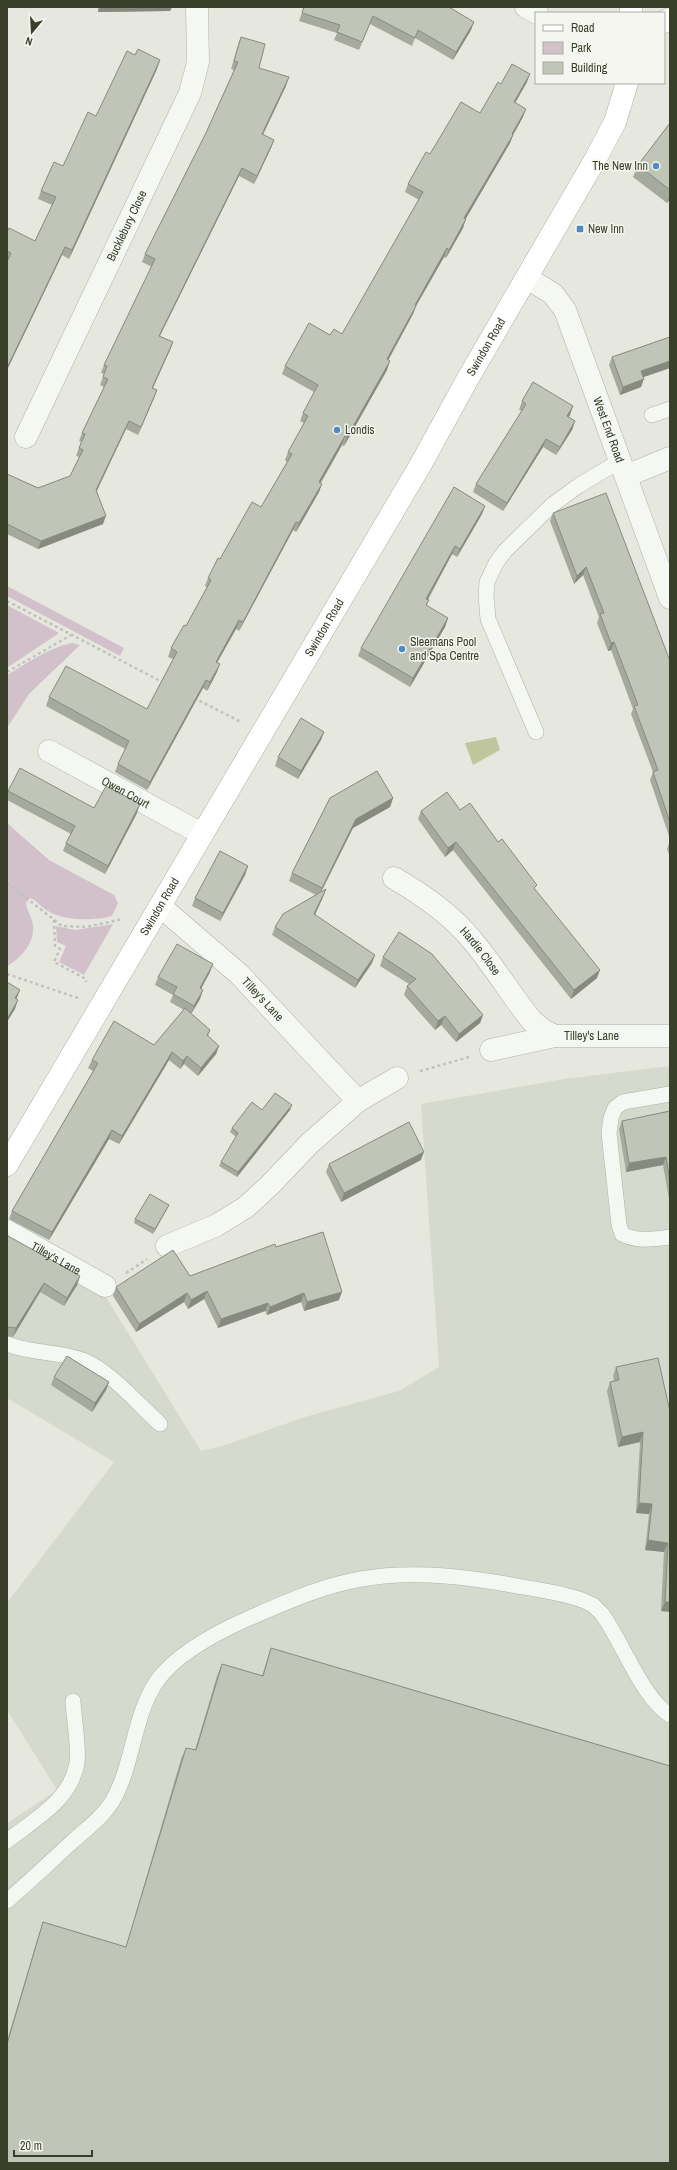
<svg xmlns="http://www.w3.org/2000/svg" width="677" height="2170" viewBox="0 0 677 2170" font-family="'Archivo Narrow',sans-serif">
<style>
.built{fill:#d6dace}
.green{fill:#d2c1cb}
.water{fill:#c0c69c}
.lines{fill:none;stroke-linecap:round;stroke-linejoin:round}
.lane-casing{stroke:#afb2a5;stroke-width:16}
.street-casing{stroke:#afb2a5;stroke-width:23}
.secondary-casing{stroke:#afb2a5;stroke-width:23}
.path{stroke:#c0c3ba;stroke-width:2.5;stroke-dasharray:3 3;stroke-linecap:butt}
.lane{stroke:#f5f7f2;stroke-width:15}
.street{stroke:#f5f7f2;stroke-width:22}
.secondary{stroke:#fff;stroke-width:22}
.wall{fill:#a6a99d}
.shaded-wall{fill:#878a80}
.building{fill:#c1c5b7;stroke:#878a80}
.poi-dot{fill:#4b8bc7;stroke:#f4f6ef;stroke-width:1.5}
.labels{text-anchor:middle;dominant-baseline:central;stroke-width:3;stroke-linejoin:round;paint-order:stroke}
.poi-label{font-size:12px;fill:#393f29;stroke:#f4f6ef;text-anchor:start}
.street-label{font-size:12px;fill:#393f29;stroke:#f4f6ef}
</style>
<rect width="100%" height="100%" fill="#e6e8e0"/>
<!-- built -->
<polygon class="built" points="670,1066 670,2163 7,2163 7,1823 57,1790 7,1710 7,1603 114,1462 7,1398 7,1235 101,1289 201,1451 222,1446 308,1416 399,1391 439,1367 421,1104 564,1079"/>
<!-- green -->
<g class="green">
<polygon points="7,586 124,648 120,656 7,596"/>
<polygon points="7,605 59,633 7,668"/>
<path d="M72,643L80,645L29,694L7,728V675C27,663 48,648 72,643Z"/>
<path d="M7,823L49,860L114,895L118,903L112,916C95,921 63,921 48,911C41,907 38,901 30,898L26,903C27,911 32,917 33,925C35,942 22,958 7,966Z"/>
<polygon points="113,924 84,975 59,962 66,946 57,942 56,926 75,930"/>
</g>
<!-- water -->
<polygon class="water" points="496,737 500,750 473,765 465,743"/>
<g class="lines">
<!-- lane casing -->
<g class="lane-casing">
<g id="lane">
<polyline points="652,415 670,409"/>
<polyline points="536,732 488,619 486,595 487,582 496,563 505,551 552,505 578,486 620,461"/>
<path d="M670,1094L623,1102L615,1108L611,1118L609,1133L619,1225L622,1234C637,1242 653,1239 670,1237"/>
<path d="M7,1344C32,1354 60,1351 85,1361C112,1373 138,1404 160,1424"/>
<path d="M7,1841C34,1820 71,1800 77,1763C79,1746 74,1720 73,1701"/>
<path d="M7,1901C29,1882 50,1862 72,1842C86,1829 103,1817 113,1800C134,1763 133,1716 157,1681C176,1654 218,1632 247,1619C284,1603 321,1586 361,1579C416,1569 475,1578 529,1588C547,1591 565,1594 582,1600L593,1605L602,1614C622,1641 642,1698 670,1715"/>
</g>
</g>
<!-- street casing -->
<g class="street-casing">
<g id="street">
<polyline points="526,7 537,13"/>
<path id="s1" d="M527,278L553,294L565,310L670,598"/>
<path id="s2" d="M26,437L190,93L198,62L197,7"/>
<polyline points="626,476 670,458"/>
<path id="s3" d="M49,751L202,834"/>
<path id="s4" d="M394,878C423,895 451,914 472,940C494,966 511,995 532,1021L543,1030L555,1036"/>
<path id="s5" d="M160,906L239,974L358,1101"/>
<path id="s6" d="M491,1050L555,1036H670"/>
<path id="s7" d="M7,1231L105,1286"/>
<polyline points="167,1246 217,1225 246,1207 269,1186 310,1143 358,1101 397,1078"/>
</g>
</g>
<!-- secondary casing -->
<g class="secondary-casing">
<g id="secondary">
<polyline points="631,13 631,7"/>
<polyline points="664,22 670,19"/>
<path id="s8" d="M7,1165L421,464L467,380L596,158L615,122L627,83"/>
</g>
</g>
<!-- path -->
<g class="path">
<polyline points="7,601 164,683"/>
<polyline points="7,672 71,635"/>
<polyline points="194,698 241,722"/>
<polyline points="7,883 62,926 86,927 123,919"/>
<polyline points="54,920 55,946 60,949 54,962 86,979 86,982"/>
<polyline points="7,974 78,998"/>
<polyline points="420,1071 469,1057"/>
<polyline points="126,1273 147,1259"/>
</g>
<!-- lane -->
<use href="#lane" class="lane"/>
<!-- street -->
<use href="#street" class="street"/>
<!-- secondary -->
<use href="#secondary" class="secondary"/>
</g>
<!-- wall -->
<g class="wall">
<polygon points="98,7 172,7 170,11 98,12"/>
<polygon points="304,7 449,7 471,30 453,60 415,38 412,46 370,24 359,50 334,40 337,33 299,21"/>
<polygon points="241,37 259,68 286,86 263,135 274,140 271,148 254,184 239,176 159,336 173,342 170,350 153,388 157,390 154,398 138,435 126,429 97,491 103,524 38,549 7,534 7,474 38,488 70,476 79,457 76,456 81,442 79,441 82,433 104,387 100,385 104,374 101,373 104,365 152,267 142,262 145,254 205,135 234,70 231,69 238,45"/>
<polygon points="157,69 69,259 62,255 7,370 7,232 35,241 52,205 38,199 41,191 63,166 96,116"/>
<polygon points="527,82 515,103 523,117 513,135 510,143 465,219 463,228 446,258 444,257 416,306 413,314 388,360 387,370 344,446 342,445 321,483 319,492 296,532 293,530 239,631 236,629 217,662 217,672 207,691 203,688 147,790 115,772 118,764 125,749 46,706 49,697 147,709 173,659 168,657 171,648 186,626 207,587 205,586 208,578 220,559 261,507 287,462 285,460 288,452 304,423 300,421 303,413 314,392 282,374 285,366 330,335 342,334 419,200 405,192 408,184 430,154 480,113 501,84"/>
<polygon points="670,123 670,199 667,203 633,177 638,165"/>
<polygon points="670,337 670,368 643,377 641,387 620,395 609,365 612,357"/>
<polygon points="522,401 573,406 569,417 575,421 572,430 556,455 543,447 503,511 473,492 476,484 522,411 519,410"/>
<polygon points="485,506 482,514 457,557 452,554 428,600 427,606 448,618 445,627 410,687 358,656 361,648"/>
<polygon points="553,513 670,661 670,839 650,780 653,772 631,714 633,709 611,650 608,651 597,623 599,617 583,575 574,584 550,521"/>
<polygon points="324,732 321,740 298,779 275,766 278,757"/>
<polygon points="8,791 94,808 137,813 105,874 63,851 66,843 71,834 7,800 7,794"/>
<polygon points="330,798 393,798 390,807 353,828 321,892 326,889 323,897 315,915 372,963 355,988 272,935 275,927 316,895 289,881 292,873"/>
<polygon points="460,810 498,842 597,978 571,999 453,850 445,857 418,819 421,811"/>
<polygon points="670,841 670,857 667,849"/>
<polygon points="248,866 245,875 220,921 192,906 195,898"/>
<polygon points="383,957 483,1015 480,1023 456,1042 441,1025 435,1030 404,995 407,986 409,984 380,966"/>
<polygon points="210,972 201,989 200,999 191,1014 210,1030 208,1037 219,1046 216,1054 198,1076 184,1064 180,1069 169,1060 119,1144 109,1139 49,1240 9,1219 12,1211 93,1071 88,1068 92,1060 154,1045 184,1010 170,1002 173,995 155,985 158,977"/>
<polygon points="262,1110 290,1110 237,1177 219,1166 221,1162 236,1137 230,1132 232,1128"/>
<polygon points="670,1111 670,1199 669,1199 663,1165 626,1172 619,1129 622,1121"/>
<polygon points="421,1160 341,1202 326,1172 329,1164"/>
<polygon points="167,1209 153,1234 134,1223 135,1219"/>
<polygon points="7,1238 80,1276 77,1285 64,1306 40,1292 13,1337 7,1336"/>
<polygon points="276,1247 339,1300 304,1311 301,1302 267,1315 265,1311 218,1328 204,1299 188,1309 184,1302 136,1332 113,1296 116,1287 190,1276"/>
<polygon points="616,1367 670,1412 670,1612 661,1611 664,1552 645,1550 649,1514 636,1513 640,1442 618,1447 607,1391 610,1382 614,1381 613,1376"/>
<polygon points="54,1377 109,1382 106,1390 92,1412 51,1385"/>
<polygon points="271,1648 670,1766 7,2163 7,2041 39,1934 43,1922 126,1947 181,1759 186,1748 195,1750 217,1676 222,1664 262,1676"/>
</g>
<!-- shaded-wall -->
<g class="shaded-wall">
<polygon points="100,7 172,7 170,11 98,12"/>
<polygon points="474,22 471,30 453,60 456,52"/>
<polygon points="160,60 157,69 69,259 72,250"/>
<polygon points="530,74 527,82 511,110 514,102"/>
<polygon points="289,77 286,86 259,142 262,134"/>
<polygon points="526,109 523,117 509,142 512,134"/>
<polygon points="513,135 510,143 461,227 464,218"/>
<polygon points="274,140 271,148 254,184 257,176"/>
<polygon points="242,168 239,176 156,344 159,336"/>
<polygon points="670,194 670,199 667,203"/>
<polygon points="466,219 463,228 446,258 449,250"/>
<polygon points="65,247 62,255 7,370 7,368"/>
<polygon points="447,248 444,257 412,313 415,305"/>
<polygon points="416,306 413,314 384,368 387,359"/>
<polygon points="173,342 170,350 149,396 152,388"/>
<polygon points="390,361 387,370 344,446 347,437"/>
<polygon points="670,361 670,368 638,379 641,371"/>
<polygon points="644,379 641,387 620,395 623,387"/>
<polygon points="157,390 154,398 138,435 141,427"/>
<polygon points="573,406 570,415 564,425 567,416"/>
<polygon points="129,421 126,429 93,498 96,490"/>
<polygon points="575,421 572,430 556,455 560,447"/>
<polygon points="345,436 342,445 316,490 319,482"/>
<polygon points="546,439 543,447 503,511 507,503"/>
<polygon points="322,484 319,492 296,532 299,523"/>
<polygon points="485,506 482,514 457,557 460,549"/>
<polygon points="106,516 103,524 38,549 41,541"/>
<polygon points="296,522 293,530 239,631 243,622"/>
<polygon points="455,546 452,554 423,607 426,599"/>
<polygon points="586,567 583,575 574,584 577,576"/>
<polygon points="448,618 445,627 410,687 413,678"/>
<polygon points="239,620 236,629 213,670 216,662"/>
<polygon points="614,642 611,650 608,651 611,643"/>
<polygon points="220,664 217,672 207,691 210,682"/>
<polygon points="206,680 203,688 147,790 150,782"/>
<polygon points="324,732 321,740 298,779 301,771"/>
<polygon points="393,798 390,807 353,828 319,896 322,888 356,819"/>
<polygon points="140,804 137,813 105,874 108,866"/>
<polygon points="456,842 453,850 445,857 448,848"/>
<polygon points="248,866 245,875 220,921 223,913"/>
<polygon points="326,889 323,897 311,923 314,914"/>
<polygon points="375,955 372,963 355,988 358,980"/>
<polygon points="213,964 210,972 197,996 200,988"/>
<polygon points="600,970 597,978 571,999 574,990"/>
<polygon points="20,990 17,998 12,1006 15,998"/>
<polygon points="203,990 200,999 191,1014 194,1006"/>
<polygon points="18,1000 15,1009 7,1022 7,1019"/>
<polygon points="483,1015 480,1023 456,1042 459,1034"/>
<polygon points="445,1016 441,1025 435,1030 438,1021"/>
<polygon points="219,1046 216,1054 198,1076 201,1068"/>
<polygon points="172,1052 169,1060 119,1144 122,1136"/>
<polygon points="187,1056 184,1064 180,1069 183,1061"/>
<polygon points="292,1105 290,1110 237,1177 238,1172"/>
<polygon points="112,1130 109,1139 49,1240 52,1232"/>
<polygon points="424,1152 421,1160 341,1202 344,1193"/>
<polygon points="666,1157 663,1165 626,1172 629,1163"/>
<polygon points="169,1205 167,1209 153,1234 155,1229"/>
<polygon points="80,1276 77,1285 64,1306 67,1298"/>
<polygon points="44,1283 40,1292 13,1337 16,1328"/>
<polygon points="207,1291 204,1299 188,1309 191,1300"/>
<polygon points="342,1292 339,1300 304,1311 307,1302"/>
<polygon points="187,1293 184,1302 136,1332 139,1324"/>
<polygon points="304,1293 301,1302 267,1315 270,1307"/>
<polygon points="268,1303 265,1311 218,1328 221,1319"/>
<polygon points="109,1382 106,1390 92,1412 95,1403"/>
<polygon points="643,1432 640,1442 618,1447 622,1437"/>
<polygon points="639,1503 652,1504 649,1514 636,1513"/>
<polygon points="648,1540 668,1543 664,1552 645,1550"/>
<polygon points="665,1602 670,1602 670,1612 661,1611"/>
</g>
<!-- building -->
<g class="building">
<polygon points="304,7 449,7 474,22 456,52 418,30 415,38 373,16 362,42 337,32 340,25 302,13"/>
<polygon points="241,37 265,44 259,68 289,77 262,134 274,140 257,176 242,168 159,336 173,342 152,388 157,390 141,427 129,421 96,490 106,516 41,541 7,524 7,474 38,488 70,476 83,450 79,448 85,434 82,433 108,379 103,377 107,366 104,365 155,259 145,254 205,135 238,62 234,61"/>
<polygon points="138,49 160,60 72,250 65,247 7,368 7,262 11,253 7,251 7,232 9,228 35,241 56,197 41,191 54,162 63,166 88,112 96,116 127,51 135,55"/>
<polygon points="512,64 530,74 514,102 526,109 512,134 513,135 464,218 466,219 449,250 447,248 415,305 416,306 387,359 390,361 347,437 345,436 319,482 322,484 299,523 296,522 243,622 239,620 216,662 220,664 210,682 206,680 150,782 118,764 129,741 49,697 66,666 147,709 177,652 171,648 184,625 186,626 211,580 208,578 218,558 220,559 252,502 261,507 292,454 288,452 308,416 303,413 318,385 285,366 309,323 330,335 334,329 342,334 423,192 408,184 426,152 430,154 461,102 480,113 498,82 501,84"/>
<polygon points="670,123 670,190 638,165"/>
<polygon points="670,337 670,361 641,371 644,379 623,387 612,357"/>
<polygon points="533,382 573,406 567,416 575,421 560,447 546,439 507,503 476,484 526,404 522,401"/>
<polygon points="454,487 485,506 460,549 455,546 426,599 429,600 426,605 448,618 413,678 361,648"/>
<polygon points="606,493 670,661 670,822 653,772 658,770 634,706 638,705 614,642 611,643 600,614 604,613 586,567 577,576 553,513"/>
<polygon points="301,718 324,732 301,771 278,757"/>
<polygon points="20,768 94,808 106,786 140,804 108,866 66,843 75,826 8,791"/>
<polygon points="377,771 393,798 356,819 322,888 292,873 330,798"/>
<polygon points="447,792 460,810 470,803 498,842 502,839 537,885 534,888 600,970 574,990 456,842 448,848 421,811"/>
<polygon points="220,851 248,866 223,913 195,898"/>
<polygon points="326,889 314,914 375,955 358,980 275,927 283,914"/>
<polygon points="399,932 432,954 483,1015 459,1034 445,1016 438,1021 407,986 416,979 383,957"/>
<polygon points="177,944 213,964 200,988 203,990 194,1006 173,994 177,987 158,977"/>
<polygon points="7,982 20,990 15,998 18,1000 7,1019"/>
<polygon points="185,1008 210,1030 207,1035 219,1046 201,1068 187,1056 183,1061 172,1052 122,1136 112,1130 52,1232 12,1211 98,1063 92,1060 114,1021 154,1045"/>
<polygon points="275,1093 292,1105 238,1172 221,1162 238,1133 232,1128 252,1102 262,1110"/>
<polygon points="670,1111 670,1181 666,1157 629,1163 622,1121"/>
<polygon points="409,1122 424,1152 344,1193 329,1164"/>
<polygon points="150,1194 169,1205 155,1229 135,1219"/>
<polygon points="323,1232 342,1292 307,1302 304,1293 270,1307 268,1303 221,1319 207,1291 191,1300 187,1293 139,1324 116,1287 173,1250 190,1276 275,1244 276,1247"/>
<polygon points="8,1236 80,1276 67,1298 44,1283 16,1328 8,1327 7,1328 7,1238"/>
<polygon points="67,1356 109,1382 95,1403 54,1377"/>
<polygon points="658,1358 670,1412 670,1602 665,1602 668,1543 648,1540 652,1504 639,1503 643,1432 622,1437 610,1382 619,1380 616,1367"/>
<polygon points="271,1648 670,1766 670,2163 7,2163 7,2044 43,1922 126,1947 186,1748 196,1750 222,1664 263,1676"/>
</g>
<!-- markers -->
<g class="poi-dot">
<circle cx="656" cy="166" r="4"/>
<rect x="576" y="225" width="8" height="8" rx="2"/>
<circle cx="337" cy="430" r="4"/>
<circle cx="402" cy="649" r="4"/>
</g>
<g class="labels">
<!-- poi labels -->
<g class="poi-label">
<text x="648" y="166" text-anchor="end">The New Inn</text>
<text x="588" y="229">New Inn</text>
<text x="345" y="430">Londis</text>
<text x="410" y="642">Sleemans Pool<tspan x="410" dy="14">and Spa Centre</tspan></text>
</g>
<!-- street labels -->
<g class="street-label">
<text stroke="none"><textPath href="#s2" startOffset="234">Bucklebury Close</textPath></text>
<text stroke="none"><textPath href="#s8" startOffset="948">Swindon Road</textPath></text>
<text stroke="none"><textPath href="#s1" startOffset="178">West End Road</textPath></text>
<text stroke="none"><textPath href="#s8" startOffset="624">Swindon Road</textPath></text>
<text stroke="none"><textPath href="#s3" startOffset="87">Owen Court</textPath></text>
<text stroke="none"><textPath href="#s8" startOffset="300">Swindon Road</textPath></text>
<text stroke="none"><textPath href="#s4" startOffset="114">Hardie Close</textPath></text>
<text stroke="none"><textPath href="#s5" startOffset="139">Tilley's Lane</textPath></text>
<text stroke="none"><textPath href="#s6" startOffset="102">Tilley's Lane</textPath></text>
<text stroke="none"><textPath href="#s7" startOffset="56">Tilley's Lane</textPath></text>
</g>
</g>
<!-- border -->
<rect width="677" height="2170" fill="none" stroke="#393f29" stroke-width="16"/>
<!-- legend -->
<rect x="535" y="12" width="130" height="72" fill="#f4f6ef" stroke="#a9ada0"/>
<rect x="543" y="25" width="20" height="6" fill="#ffffff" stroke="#a9ada0"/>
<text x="571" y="32" font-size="12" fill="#393f29">Road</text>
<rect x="543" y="42" width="20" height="12" fill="#d2c1cb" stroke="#a9ada0"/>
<text x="571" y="52" font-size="12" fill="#393f29">Park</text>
<rect x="543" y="62" width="20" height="12" fill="#c1c5b7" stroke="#a9ada0"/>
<text x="571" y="72" font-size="12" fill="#393f29">Building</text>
<!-- north arrow -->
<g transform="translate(32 32) rotate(198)" stroke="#f4f6ef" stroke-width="3" paint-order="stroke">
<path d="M0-3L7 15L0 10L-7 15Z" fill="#393f29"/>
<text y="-6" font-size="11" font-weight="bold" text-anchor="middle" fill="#393f29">N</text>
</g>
<!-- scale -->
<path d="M14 2150v6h78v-6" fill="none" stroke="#393f29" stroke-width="2"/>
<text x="20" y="2150" font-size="12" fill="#393f29" stroke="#f4f6ef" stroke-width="3" paint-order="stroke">20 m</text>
</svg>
